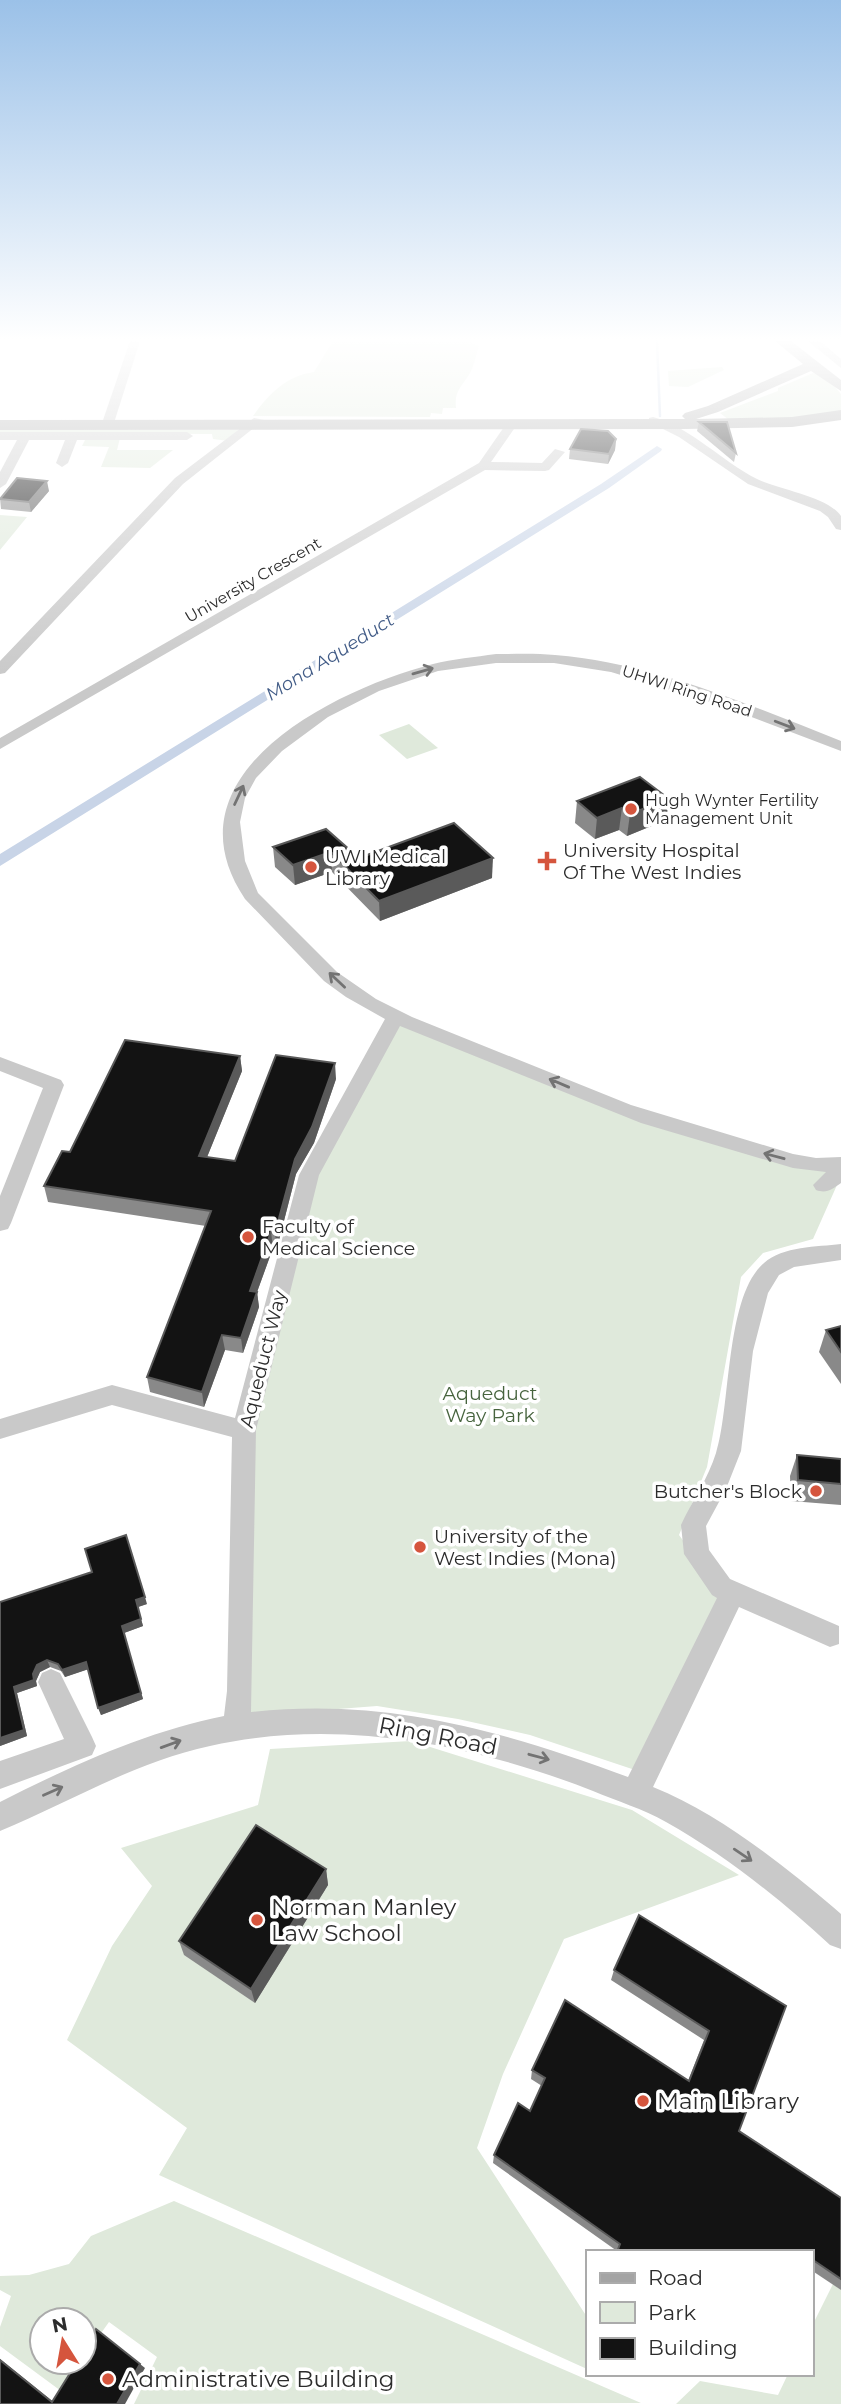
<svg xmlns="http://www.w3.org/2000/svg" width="841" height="2404" viewBox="0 0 841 2404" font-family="Montserrat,sans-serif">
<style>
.green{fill:#dfe9db}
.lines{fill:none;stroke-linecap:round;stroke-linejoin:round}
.stream{stroke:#c8d4e7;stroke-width:2.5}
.canal{fill:#c8d4e7;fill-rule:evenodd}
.minor{fill:#c9c9c9;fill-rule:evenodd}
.major{fill:#a4a4a4;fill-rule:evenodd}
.wall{fill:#898989}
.shaded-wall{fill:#5a5a5a}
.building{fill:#131313;stroke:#5a5a5a;stroke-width:2}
.oneway{stroke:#737373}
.poi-dot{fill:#d5553d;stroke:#fff;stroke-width:2.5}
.labels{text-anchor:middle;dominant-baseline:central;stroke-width:7;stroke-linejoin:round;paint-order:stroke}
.far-street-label{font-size:16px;fill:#2c2c2c;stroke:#fff}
.far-poi-label{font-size:16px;fill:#2c2c2c;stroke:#fff;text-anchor:start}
.far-water-label{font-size:18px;font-style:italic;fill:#425c87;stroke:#fff}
.poi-label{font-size:19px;fill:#2c2c2c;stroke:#fff;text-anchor:start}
.street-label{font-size:19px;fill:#2c2c2c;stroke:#fff}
.park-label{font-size:19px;fill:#47643e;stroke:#fff}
.near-street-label{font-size:23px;fill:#2c2c2c;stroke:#fff}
.near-poi-label{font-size:23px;fill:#2c2c2c;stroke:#fff;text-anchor:start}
</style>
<rect width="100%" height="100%" fill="#fff"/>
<!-- green -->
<g class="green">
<path d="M333,341H468L479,346C476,355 474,366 470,373C462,387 454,390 456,408H443L442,414L431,413L430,417L253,416C269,394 286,376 314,372Z"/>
<polygon points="722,367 724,370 688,387 669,386 668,371"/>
<polygon points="813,373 826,376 841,394 841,410 832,416 729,420 720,413 778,391 778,388"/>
<polygon points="0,430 237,430 240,431 229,441 213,439 212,434 0,433"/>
<polygon points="86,438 120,438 117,450 173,450 150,468 101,467 109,447 82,446"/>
<polygon points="0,515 27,517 0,550"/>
<polygon points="409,724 438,748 407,759 379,735"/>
<polygon points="398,1022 480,1055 841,1176 813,1239 763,1253 741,1277 707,1467 679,1535 724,1596 638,1771 530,1735 458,1719 377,1706 246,1716 255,1412 314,1175"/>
<polygon points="411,1741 632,1810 739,1875 564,1939 503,2074 477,2148 587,2317 587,2369 159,2175 187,2128 67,2040 112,1946 152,1886 121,1848 258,1805 270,1749"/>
<polygon points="174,2201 641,2403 134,2404 157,2357 109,2322 84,2357 84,2320 42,2320 42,2362 81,2362 61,2391 0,2346 0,2327 11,2296 0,2290 0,2276 29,2275 69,2264 91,2236"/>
<polygon points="833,2284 841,2290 841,2404 676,2404 700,2381 778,2395 788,2374 811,2374 811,2328"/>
</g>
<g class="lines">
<!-- stream -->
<polyline class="stream" points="657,341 660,416"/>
<!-- canal -->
<polygon class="canal" points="657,446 662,449 661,451 609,488 0,866 0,854 601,484"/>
<!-- minor -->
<g class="minor">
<polygon points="130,341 140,341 113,426 103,428 101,426"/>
<polygon points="808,341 820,341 841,359 841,368"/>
<path d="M653,417C692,428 721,461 757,479C779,490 827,496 841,516V530L836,529L828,517L820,511L748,484L679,437L649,422V418Z"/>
<polygon points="254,418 264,420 183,484 5,673 0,674 0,661 175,478"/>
<polygon points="504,427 514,429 491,462 542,463 555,449 565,452 549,470 545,471 485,470 0,749 0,738 479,463"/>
<polygon points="0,432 187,432 193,436 187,440 77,440 68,463 62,467 56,463 65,440 29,440 6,484 0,488 0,472 17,440 0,440"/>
<path d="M496,654C515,654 535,653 555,655C654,663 749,705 841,741V751L720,705L611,672L554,663H496L438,671L379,691L328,717L282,751L256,778L245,798L240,822L245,861L258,893L337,972L376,999L412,1017L631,1105L793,1154L816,1158L841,1157V1183C832,1189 827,1194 816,1190L813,1185L826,1172L793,1168L641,1123L400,1026L319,1175L256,1430L251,1712C387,1697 503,1731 628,1777L717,1598L712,1595L684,1554L681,1525C692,1501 708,1479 716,1453C731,1407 725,1296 764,1263C783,1246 817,1247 841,1244V1260L794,1267L779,1275L768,1293L753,1351L741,1451L726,1489L706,1526L709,1550L730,1579L839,1626V1644L830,1647L739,1607L653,1787C719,1814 778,1861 833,1907L841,1914V1949L830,1945C780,1899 725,1855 666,1822C643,1809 617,1801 593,1791C473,1744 338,1717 210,1746C135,1762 70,1802 0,1831V1802C71,1766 145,1732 224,1716L227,1691L232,1437L112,1405L0,1439V1419L112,1385L235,1418L299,1175L385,1019L346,997L324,981L245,899C161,774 336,689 433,664C453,659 475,657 496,654Z"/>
<polygon points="0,1057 61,1080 64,1085 11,1223 8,1229 0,1231 0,1196 43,1088 0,1071"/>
<polygon points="51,1669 60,1673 92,1737 96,1746 92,1755 0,1789 0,1761 64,1739 38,1682 42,1673"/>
</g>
<!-- major -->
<polygon class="major" points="775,341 791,341 841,380 841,391 811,371 718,412 696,419 792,417 841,410 841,420 792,427 684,429 0,430 0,420 685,419 682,416 685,413 708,406 803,364"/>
</g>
<!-- wall -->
<g class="wall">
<polygon points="699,422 736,453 734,462 697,431"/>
<polygon points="616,439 615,450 608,464 569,459 570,449"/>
<polygon points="49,491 31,512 1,509 0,498"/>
<polygon points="669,799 666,820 627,836 619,830 595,839 575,823 577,801"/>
<polygon points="326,829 359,858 492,878 380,921 332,872 295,885 275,867 273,847"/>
<polygon points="240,1056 242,1071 207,1157 235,1161 336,1079 314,1143 296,1174 277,1248 273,1248 257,1292 259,1307 243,1353 225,1350 204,1407 150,1392 147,1377 206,1226 48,1202 44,1186 70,1152"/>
<polygon points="841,1326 841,1384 819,1352 826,1330"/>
<polygon points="797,1455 841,1459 841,1505 791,1501 790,1476"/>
<polygon points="0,1602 147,1604 138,1607 143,1626 124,1633 143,1699 101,1715 88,1669 65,1677 61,1671 50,1667 40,1672 36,1681 37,1686 17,1693 27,1736 0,1746"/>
<polygon points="326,1869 328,1885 255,2003 184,1955 179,1941"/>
<polygon points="614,1970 786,2006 739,2131 841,2198 841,2290 811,2270 811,2252 617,2252 617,2251 493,2163 494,2155 530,2111 542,2086 531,2079 532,2070 688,2081 704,2040 611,1980"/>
</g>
<!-- shaded-wall -->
<g class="shaded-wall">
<polygon points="616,439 615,450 608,464 609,454"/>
<polygon points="47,481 49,491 31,512 29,502"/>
<polygon points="669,799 666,820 627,836 630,814"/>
<polygon points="622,808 619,830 595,839 597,818"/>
<polygon points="331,852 332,872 295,885 293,865"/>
<polygon points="493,858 492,878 380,921 379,901"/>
<polygon points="240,1056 242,1071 201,1172 199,1156"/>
<polygon points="335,1063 336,1079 314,1143 296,1174 277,1248 275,1233 295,1159"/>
<polygon points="271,1232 273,1248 252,1306 250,1291"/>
<polygon points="257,1292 259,1307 243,1353 241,1338"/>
<polygon points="222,1335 225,1350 204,1407 202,1392"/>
<polygon points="145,1597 147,1604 138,1607 136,1600"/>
<polygon points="141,1619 143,1626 124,1633 143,1699 101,1715 98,1708 122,1626"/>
<polygon points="47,1660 50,1667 40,1672 36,1681 37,1686 17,1693 27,1736 0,1746 0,1738 14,1687 33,1674 37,1665"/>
<polygon points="86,1662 89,1669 65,1677 62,1670"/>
<polygon points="326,1869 328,1885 255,2003 251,1989"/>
<polygon points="0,2359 56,2404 52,2402 0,2360"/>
<polygon points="140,2364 145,2368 125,2404 117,2404"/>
</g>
<!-- building -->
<g class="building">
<polygon points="699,422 727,422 736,453"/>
<polygon points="581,429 608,431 616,439 609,454 570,449"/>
<polygon points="17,478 47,481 29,502 0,499"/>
<polygon points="640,777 669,799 630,814 622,808 597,818 577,801"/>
<polygon points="454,823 493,858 379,901 331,852 293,865 273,847 326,829 359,858"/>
<polygon points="125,1040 240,1056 199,1156 235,1161 276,1055 335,1063 312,1127 295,1159 275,1233 271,1232 250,1291 257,1292 241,1338 222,1335 202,1392 147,1377 211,1211 44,1186 62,1151 70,1152"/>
<polygon points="841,1326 841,1352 826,1330"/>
<polygon points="797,1455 841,1459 841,1484 798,1480"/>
<polygon points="126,1535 145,1597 136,1600 141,1619 122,1626 141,1693 98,1708 86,1662 62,1670 58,1664 47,1660 37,1665 33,1674 34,1680 14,1687 24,1730 0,1738 0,1602 92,1572 85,1549"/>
<polygon points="256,1825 326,1869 251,1989 179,1941"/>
<polygon points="639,1915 786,2006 739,2131 841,2198 841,2279 813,2260 811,2267 811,2252 617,2252 620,2244 494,2155 518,2103 530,2111 545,2078 532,2070 565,2000 689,2081 709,2031 614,1970"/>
<polygon points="96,2329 140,2364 117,2404 0,2404 0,2360 52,2402 77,2362 84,2362 84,2350"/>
</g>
<!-- one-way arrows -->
<defs><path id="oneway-shaft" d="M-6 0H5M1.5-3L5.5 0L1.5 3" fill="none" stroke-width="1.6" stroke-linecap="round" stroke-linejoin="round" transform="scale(1.75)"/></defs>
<g class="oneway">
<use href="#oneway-shaft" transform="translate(423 671) rotate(-16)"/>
<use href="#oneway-shaft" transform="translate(785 725) rotate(21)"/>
<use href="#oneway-shaft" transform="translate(239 795) rotate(-65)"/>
<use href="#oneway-shaft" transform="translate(337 980) rotate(-137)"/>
<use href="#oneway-shaft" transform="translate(559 1083) rotate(-157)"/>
<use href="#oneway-shaft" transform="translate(774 1156) rotate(-165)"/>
<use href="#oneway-shaft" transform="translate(171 1744) rotate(-20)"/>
<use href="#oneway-shaft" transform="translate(539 1757) rotate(15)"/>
<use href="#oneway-shaft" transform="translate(53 1791) rotate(-24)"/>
<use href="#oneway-shaft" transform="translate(743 1855) rotate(34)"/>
</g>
<!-- sky -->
<linearGradient id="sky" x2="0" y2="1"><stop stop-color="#9bc1e8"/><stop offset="0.5" stop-color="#fff"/><stop offset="1" stop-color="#fff" stop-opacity="0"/></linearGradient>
<rect width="841" height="678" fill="url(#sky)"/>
<!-- markers -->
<g class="poi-dot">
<circle cx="631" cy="809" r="7"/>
<path d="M543.5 850.5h7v7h7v7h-7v7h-7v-7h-7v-7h7z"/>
<circle cx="311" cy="867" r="7"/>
<circle cx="248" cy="1237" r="7"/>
<circle cx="816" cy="1491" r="7"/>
<circle cx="420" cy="1547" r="7"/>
<circle cx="257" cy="1920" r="7"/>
<circle cx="643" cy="2101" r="7"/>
<circle cx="108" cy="2379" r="7"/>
</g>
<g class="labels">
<!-- far-street labels -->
<g class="far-street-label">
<text transform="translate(253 580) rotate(-30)">University Crescent</text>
<text transform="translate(687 691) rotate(18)">UHWI Ring Road</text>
</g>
<!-- far-poi labels -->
<g class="far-poi-label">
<text x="645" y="800">Hugh Wynter Fertility<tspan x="645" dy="18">Management Unit</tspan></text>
</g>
<!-- far-water labels -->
<g class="far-water-label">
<text transform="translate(330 657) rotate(-32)">Mona Aqueduct</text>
</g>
<!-- poi labels -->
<g class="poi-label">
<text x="563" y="850">University Hospital<tspan x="563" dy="22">Of The West Indies</tspan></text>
<text x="325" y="856">UWI Medical<tspan x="325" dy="22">Library</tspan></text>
<text x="262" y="1226">Faculty of<tspan x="262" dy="22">Medical Science</tspan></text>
<text x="802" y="1491" text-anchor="end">Butcher's Block</text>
<text x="434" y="1536">University of the<tspan x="434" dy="22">West Indies (Mona)</tspan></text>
</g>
<!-- street labels -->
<g class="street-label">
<text transform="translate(263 1359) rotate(-76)">Aqueduct Way</text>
</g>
<!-- park labels -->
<g class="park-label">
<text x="490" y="1393">Aqueduct<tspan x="490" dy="22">Way Park</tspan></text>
</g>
<!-- near-street labels -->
<g class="near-street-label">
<text transform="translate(438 1736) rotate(11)">Ring Road</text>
</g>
<!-- near-poi labels -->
<g class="near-poi-label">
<text x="271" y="1907">Norman Manley<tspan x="271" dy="26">Law School</tspan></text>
<text x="657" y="2101">Main Library</text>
<text x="122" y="2379">Administrative Building</text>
</g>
</g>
<!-- legend -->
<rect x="586" y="2250" width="228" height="126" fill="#ffffff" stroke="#ababab" stroke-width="2"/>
<rect x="600" y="2273" width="35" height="10" fill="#a4a4a4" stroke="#ababab" stroke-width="2"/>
<text x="648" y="2285" font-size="21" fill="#2c2c2c">Road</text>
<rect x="600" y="2302" width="35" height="21" fill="#dfe9db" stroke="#ababab" stroke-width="2"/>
<text x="648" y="2320" font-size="21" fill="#2c2c2c">Park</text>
<rect x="600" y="2338" width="35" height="21" fill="#131313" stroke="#ababab" stroke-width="2"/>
<text x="648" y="2355" font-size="21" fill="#2c2c2c">Building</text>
<!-- north arrow -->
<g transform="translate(63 2341) rotate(349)"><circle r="33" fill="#ffffff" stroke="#ababab" stroke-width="2"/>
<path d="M0-5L12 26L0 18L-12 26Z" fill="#d5553d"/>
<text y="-10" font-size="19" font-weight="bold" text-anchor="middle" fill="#2c2c2c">N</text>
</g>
</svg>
